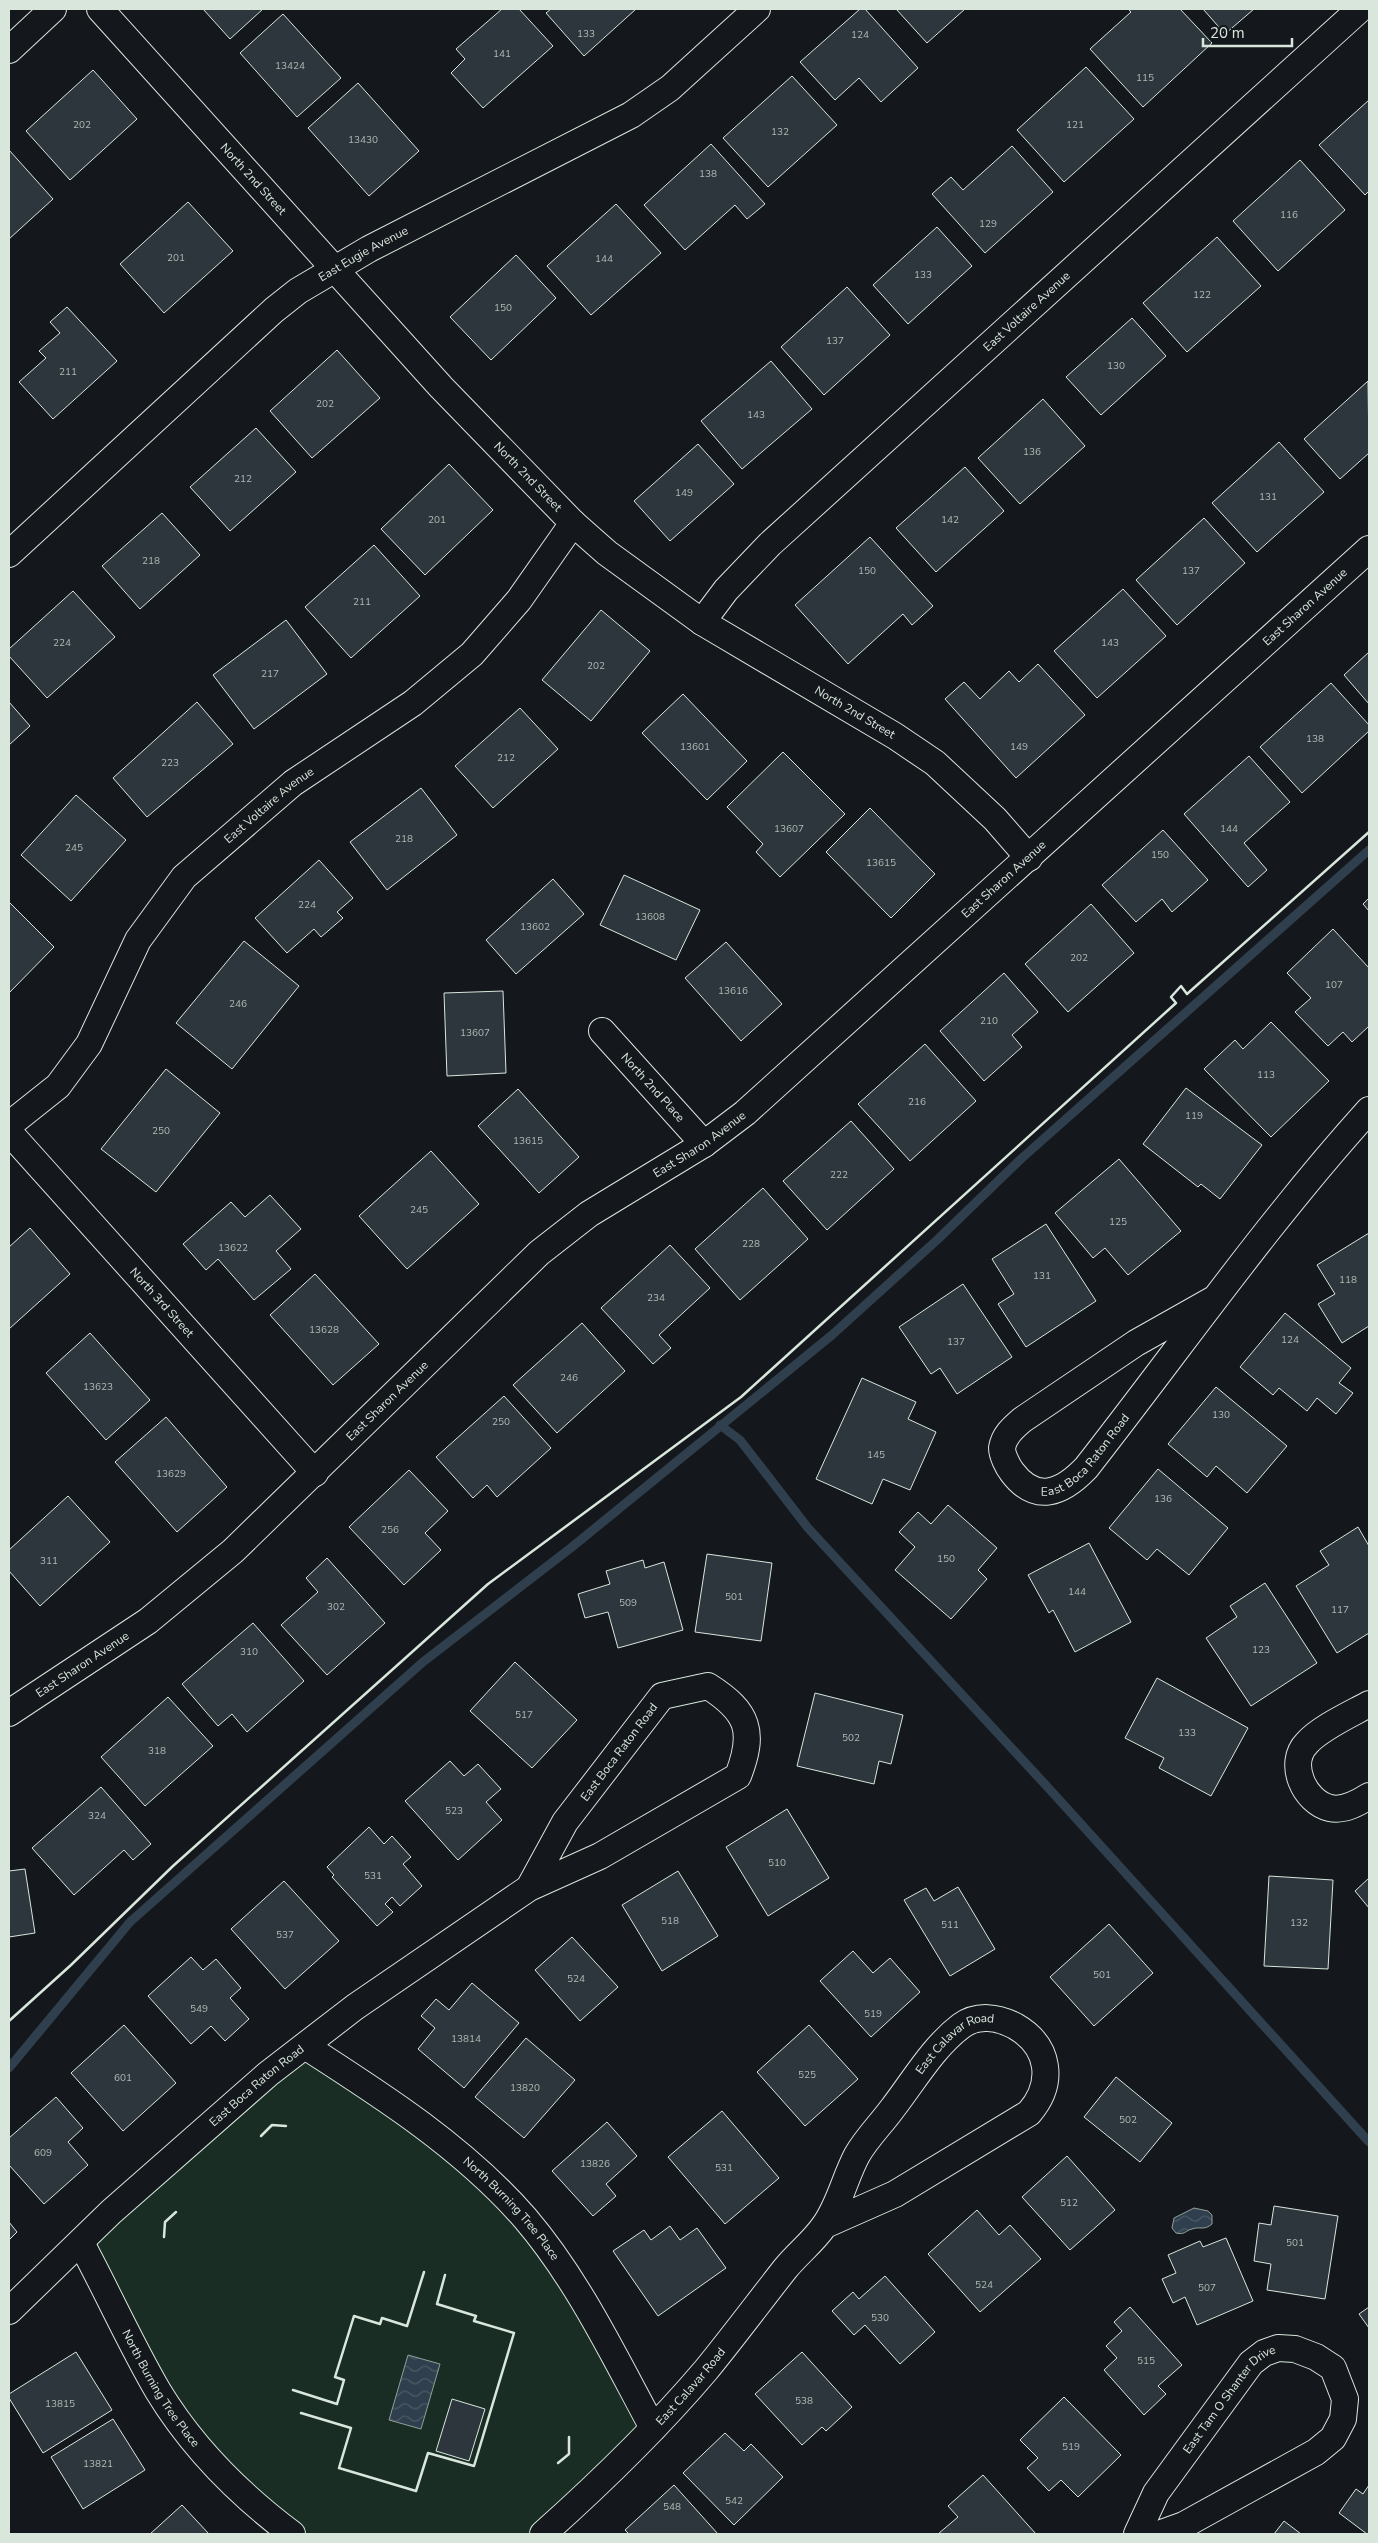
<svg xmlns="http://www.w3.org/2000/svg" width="1378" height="2543" viewBox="0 0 1378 2543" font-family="'Nunito Sans',sans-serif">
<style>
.green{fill:#1a2d24;stroke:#939e99}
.water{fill:url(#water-waves);stroke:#939e99}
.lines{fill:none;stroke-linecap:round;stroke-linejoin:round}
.stream{stroke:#2f3f4d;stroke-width:9}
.building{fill:#2c363c;stroke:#d8e6dc}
.minor-casing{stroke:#d8e6dc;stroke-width:28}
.minor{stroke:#14181c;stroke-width:26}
.wall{stroke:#d8e6dc;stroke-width:2.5}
.labels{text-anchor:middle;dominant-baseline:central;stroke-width:4;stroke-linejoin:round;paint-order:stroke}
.number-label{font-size:10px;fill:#adbab4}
.street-label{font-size:12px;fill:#d8e6dc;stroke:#14181c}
</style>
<defs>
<pattern id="water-waves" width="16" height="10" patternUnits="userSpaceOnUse" patternTransform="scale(1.25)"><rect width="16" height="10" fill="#2f3f4d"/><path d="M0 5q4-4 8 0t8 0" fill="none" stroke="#4c5b66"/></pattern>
</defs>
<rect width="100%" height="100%" fill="#14181c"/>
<!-- green -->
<polygon class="green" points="305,2046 508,2200 653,2428 543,2534 292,2534 226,2477 81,2243"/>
<!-- water -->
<g class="water">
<path d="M1194,2208L1208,2211L1212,2215V2224C1204,2231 1200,2226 1192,2229C1185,2231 1185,2235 1176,2233L1172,2228L1174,2218Z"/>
<polygon points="408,2355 440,2364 421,2429 389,2420"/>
</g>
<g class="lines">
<!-- stream -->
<g class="stream">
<polyline points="720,1425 740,1440 808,1528 1053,1793 1369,2142"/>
<polyline points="9,2068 130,1922 423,1662 572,1547 832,1335 937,1240 1022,1158 1369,850"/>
</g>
</g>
<!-- building -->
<g class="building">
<polygon points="203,9 263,9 230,39"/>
<polygon points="502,9 519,9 553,46 483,108 451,73 465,59 456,49"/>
<polygon points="551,9 636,9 584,56 546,13"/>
<polygon points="860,9 865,9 918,68 881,102 859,78 835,100 800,62"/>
<polygon points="896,9 965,9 927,43"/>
<polygon points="1128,9 1180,9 1212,43 1143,107 1090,49 1131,12"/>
<polygon points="1203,9 1254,9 1225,34"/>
<polygon points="283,14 341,78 297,117 240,53"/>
<polygon points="1086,67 1134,119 1064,182 1017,130"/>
<polygon points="93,70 137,119 70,180 26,131"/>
<polygon points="792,76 837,125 768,187 723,138"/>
<polygon points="358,83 419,151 369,196 308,128"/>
<polygon points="1369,100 1369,191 1365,195 1319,145"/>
<polygon points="711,144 765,204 747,219 735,205 685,250 644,205"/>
<polygon points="1012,146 1053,192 985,253 932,194 951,177 963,190"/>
<polygon points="9,150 53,199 9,239"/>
<polygon points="1300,160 1345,210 1278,271 1233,221"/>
<polygon points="188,202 233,251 164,313 120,264"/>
<polygon points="616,204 661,253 591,315 547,266"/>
<polygon points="937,227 972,266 908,324 873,285"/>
<polygon points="1217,237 1261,286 1187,352 1143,303"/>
<polygon points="516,255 556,298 491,360 450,317"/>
<polygon points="847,287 890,335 824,395 781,347"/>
<polygon points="67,307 117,361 53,419 19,382 46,358 39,351 60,333 50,322"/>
<polygon points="1132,318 1166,356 1101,415 1066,377"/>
<polygon points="337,350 380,398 312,458 270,411"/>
<polygon points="771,361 812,409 742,469 701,421"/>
<polygon points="1368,381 1369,453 1340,479 1304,439"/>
<polygon points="1043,399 1085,446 1020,504 978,458"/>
<polygon points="256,428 296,472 230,531 190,487"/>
<polygon points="1279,442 1324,492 1257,552 1212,503"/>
<polygon points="698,444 734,484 670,541 634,501"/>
<polygon points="449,464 493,510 425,575 381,529"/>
<polygon points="965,467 1004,511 936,572 896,528"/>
<polygon points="162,513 200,555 140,609 102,566"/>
<polygon points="1204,518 1245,563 1177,625 1136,580"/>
<polygon points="870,537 933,606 912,625 903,614 848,664 795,605"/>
<polygon points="374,545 420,596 351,658 305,607"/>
<polygon points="1123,589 1166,636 1097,698 1054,651"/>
<polygon points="73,591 115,637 47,698 9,656 9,649"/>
<polygon points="601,610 650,651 591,721 542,680"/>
<polygon points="286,620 327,674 254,729 213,675"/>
<polygon points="1369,652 1369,704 1344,675"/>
<polygon points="1038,664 1085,715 1016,778 945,699 964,682 980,699 1009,671 1019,682"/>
<polygon points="1331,683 1369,725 1369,731 1302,793 1260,747"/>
<polygon points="683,694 747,761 707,800 642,733"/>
<polygon points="9,702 30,726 9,745"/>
<polygon points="197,702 233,744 147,817 113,778"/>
<polygon points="520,708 558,749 493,808 455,766"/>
<polygon points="783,752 845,814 780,877 756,852 763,844 727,807"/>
<polygon points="1249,756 1290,802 1244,843 1267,870 1248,887 1184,814"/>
<polygon points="421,788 457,835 387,890 350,842"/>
<polygon points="76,795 126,840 71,901 21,855"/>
<polygon points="870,808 935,874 891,918 826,852"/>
<polygon points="1163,830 1208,880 1172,912 1162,899 1136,922 1102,885"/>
<polygon points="319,860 353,898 337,912 343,918 321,937 314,929 287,953 255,918"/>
<polygon points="624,875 700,910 676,960 600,925"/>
<polygon points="553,879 584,914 516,974 486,940"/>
<polygon points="1369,898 1369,911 1363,904"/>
<polygon points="9,902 54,947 9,993"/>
<polygon points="1091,904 1134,953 1068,1012 1025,964"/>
<polygon points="1333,929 1369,968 1369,1026 1352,1042 1343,1032 1328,1046 1295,1012 1311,998 1287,973"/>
<polygon points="244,941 299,986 232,1069 176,1023"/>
<polygon points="726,942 782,1004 741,1041 685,978"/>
<polygon points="1004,973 1038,1012 1012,1035 1022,1047 984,1081 940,1031"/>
<polygon points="503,991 506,1073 447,1076 444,993"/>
<polygon points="1271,1022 1329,1081 1271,1137 1204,1069 1235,1040 1243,1049"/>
<polygon points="925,1044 976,1101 910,1161 858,1104"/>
<polygon points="166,1069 220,1113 156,1192 101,1149"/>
<polygon points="1186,1088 1262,1145 1220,1199 1201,1184 1198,1187 1143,1144"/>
<polygon points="518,1089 579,1157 539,1193 478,1126"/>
<polygon points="851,1121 894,1169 827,1230 783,1181"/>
<polygon points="431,1151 479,1204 407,1269 359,1216"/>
<polygon points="1119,1159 1181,1231 1128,1275 1105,1248 1093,1258 1055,1213"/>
<polygon points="763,1188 808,1239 740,1300 695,1249"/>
<polygon points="270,1195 301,1229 276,1251 291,1269 254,1300 218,1259 206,1270 183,1244 231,1202 245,1217"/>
<polygon points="1046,1224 1096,1301 1026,1347 998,1304 1014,1294 992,1259"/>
<polygon points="30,1228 70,1274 9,1329 9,1247"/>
<polygon points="1369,1233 1369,1326 1342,1343 1318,1304 1335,1294 1317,1265"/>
<polygon points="670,1245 710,1288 659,1335 671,1348 653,1364 601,1308"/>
<polygon points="315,1274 379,1344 333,1385 270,1315"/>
<polygon points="963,1284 1012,1357 957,1394 940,1368 931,1374 899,1327"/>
<polygon points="1285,1313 1351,1368 1339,1383 1353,1393 1336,1414 1317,1398 1307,1411 1279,1388 1273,1395 1240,1367"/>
<polygon points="582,1323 625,1371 557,1433 513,1385"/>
<polygon points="90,1333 150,1400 106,1440 46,1373"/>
<polygon points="862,1378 916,1402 908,1419 936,1432 910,1490 883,1479 872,1504 816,1479"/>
<polygon points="1216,1387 1287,1446 1247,1493 1216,1466 1207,1477 1168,1444"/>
<polygon points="504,1396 551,1448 497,1497 487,1485 473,1498 436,1457"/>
<polygon points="166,1417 227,1487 177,1532 115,1462"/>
<polygon points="1158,1469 1228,1528 1189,1575 1157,1549 1147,1560 1109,1528"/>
<polygon points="409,1470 448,1511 425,1533 441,1550 404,1585 349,1527"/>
<polygon points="68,1496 110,1542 40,1606 9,1571 9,1550"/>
<polygon points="948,1505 997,1548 978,1570 987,1579 951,1619 895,1570 915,1547 899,1532 918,1512 931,1524"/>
<polygon points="1358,1527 1369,1546 1369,1633 1337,1653 1296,1586 1329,1565 1320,1551"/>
<polygon points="1089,1543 1131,1622 1075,1652 1053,1610 1049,1613 1028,1575"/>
<polygon points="707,1554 772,1563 761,1641 695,1632"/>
<polygon points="327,1558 385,1623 327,1675 281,1625 318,1592 306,1578"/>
<polygon points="643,1560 645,1568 664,1562 683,1630 618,1648 608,1612 585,1618 578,1594 610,1584 606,1571"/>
<polygon points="1265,1583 1317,1663 1251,1706 1206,1638 1237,1617 1230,1606"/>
<polygon points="253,1623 304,1681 247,1732 232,1714 218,1726 182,1684"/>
<polygon points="515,1662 577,1720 532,1768 470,1711"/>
<polygon points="1157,1678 1248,1728 1211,1796 1159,1768 1164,1758 1125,1738"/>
<polygon points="815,1693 903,1715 891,1764 879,1761 874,1784 797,1766"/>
<polygon points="168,1697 213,1746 145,1806 101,1757"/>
<polygon points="450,1761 464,1776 478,1764 501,1789 486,1802 502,1820 458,1860 405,1801"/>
<polygon points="101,1787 151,1844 133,1860 124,1850 74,1895 32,1848"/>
<polygon points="787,1809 829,1878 768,1916 726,1847"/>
<polygon points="369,1827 384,1844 392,1836 411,1857 403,1864 422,1886 400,1906 392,1897 385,1904 393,1912 377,1926 332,1877 334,1875 327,1867"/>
<polygon points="25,1869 35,1933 9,1937 9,1871"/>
<polygon points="678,1871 718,1936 662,1971 622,1905"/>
<polygon points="1269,1876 1333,1880 1328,1969 1264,1966"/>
<polygon points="1369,1878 1369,1908 1355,1891"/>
<polygon points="284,1881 339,1941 285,1989 231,1929"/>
<polygon points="958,1887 995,1949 950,1976 904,1900 926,1888 934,1901"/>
<polygon points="1109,1924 1153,1973 1094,2026 1050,1977"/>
<polygon points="572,1937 618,1987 580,2021 535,1970"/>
<polygon points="853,1951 873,1973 890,1958 920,1992 871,2037 820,1981"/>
<polygon points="191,1957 203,1970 216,1959 241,1988 230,1998 249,2019 225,2041 211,2026 191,2044 148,1996"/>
<polygon points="472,1983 519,2023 464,2088 418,2049 435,2028 421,2016 436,1999 449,2010"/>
<polygon points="124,2025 176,2083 123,2131 71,2073"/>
<polygon points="809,2025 858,2079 805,2126 757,2072"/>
<polygon points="526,2038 575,2080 524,2138 475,2097"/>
<polygon points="1116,2077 1172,2123 1140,2162 1084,2117"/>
<polygon points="56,2097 83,2128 68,2142 88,2165 44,2204 9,2165 9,2138"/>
<polygon points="722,2111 779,2178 725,2224 668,2157"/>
<polygon points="607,2122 637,2156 606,2184 616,2196 593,2216 552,2171"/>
<polygon points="1067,2156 1115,2210 1070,2250 1022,2197"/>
<polygon points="1274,2206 1338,2216 1325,2299 1267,2290 1271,2264 1254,2261 1259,2223 1271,2225"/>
<polygon points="977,2210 999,2235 1010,2225 1041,2259 980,2312 928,2254"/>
<polygon points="9,2222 17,2232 9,2240"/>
<polygon points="670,2226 680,2240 697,2228 726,2268 658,2316 613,2251 644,2230 651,2240"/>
<polygon points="1226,2238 1253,2301 1197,2325 1185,2297 1173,2303 1162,2279 1176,2273 1168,2255 1200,2241 1203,2247"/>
<polygon points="885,2276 935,2332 900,2364 865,2325 854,2335 832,2311 853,2292 859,2299"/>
<polygon points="1130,2307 1182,2365 1158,2386 1166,2394 1144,2415 1104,2370 1117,2358 1106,2346 1122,2331 1114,2322"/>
<polygon points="1369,2307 1369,2328 1359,2314"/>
<polygon points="76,2352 112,2410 43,2453 9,2398 9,2394"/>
<polygon points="802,2352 852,2407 826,2431 822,2427 802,2445 755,2394"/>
<polygon points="1064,2397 1121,2455 1078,2497 1061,2480 1049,2491 1027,2468 1038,2458 1020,2440"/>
<polygon points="452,2399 485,2409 469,2461 436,2451"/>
<polygon points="113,2419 145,2470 83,2509 51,2457"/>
<polygon points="725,2433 744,2451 751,2444 783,2477 734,2525 683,2473"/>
<polygon points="983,2475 1036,2534 938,2534 958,2517 948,2506"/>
<polygon points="674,2485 718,2534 629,2534 625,2530"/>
<polygon points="1369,2485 1369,2534 1367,2534 1339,2513 1356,2489 1363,2494"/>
<polygon points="182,2505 209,2534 150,2534"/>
<polygon points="1284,2521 1301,2534 1274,2534"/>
</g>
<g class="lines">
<!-- minor casing -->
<g class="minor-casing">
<g id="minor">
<path id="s1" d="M100,9L441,387L573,523L607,553L702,622L895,736L935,763L995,819L1029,858"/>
<polyline points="9,50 53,9"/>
<path id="s2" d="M9,554L274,310L298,291L369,249L631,115L670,88L757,9"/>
<path id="s3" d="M702,622L726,590L770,544L1360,9"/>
<path id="s4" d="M602,1031L704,1144"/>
<path id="s5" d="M9,1125L58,1086L89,1044L138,940L184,877L293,783L413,703L472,654L519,600L573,523"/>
<path id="s6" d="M9,1132L315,1473"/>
<path id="s7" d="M1214,1299L1136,1343L1022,1420C1014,1427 1004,1435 1002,1448C1002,1455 1008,1467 1012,1472C1036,1504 1062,1493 1086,1468C1180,1348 1267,1223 1369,1110"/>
<path d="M1369,1704C1351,1714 1320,1728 1307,1743C1287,1763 1304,1802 1330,1808C1344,1811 1358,1803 1369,1796"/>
<path id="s8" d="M9,1713L148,1621L233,1551L539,1253L589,1214L704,1144L745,1113L1369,549"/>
<path id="s9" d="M305,2046C383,2096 464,2148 525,2218C578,2280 614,2356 653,2428"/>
<path id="s10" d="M81,2243C107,2291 130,2343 158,2391C192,2447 240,2495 292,2534"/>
<path id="s11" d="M9,2311L111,2212L268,2074L355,2007L529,1888L600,1856L738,1776C755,1732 749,1712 708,1686L662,1696L565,1822L529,1888"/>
<path id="s12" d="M543,2534C600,2483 656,2429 706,2370C733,2337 759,2302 785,2269C797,2254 813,2242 824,2226C839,2206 845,2177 857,2155C866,2139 881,2124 892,2109C913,2082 933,2047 961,2026C977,2014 998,2017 1015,2026C1050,2046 1055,2083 1029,2113L895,2194L825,2225"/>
<path id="s13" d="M1137,2534L1156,2493L1251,2363L1264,2353L1278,2348L1295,2349L1316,2357L1333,2368L1345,2399L1343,2419L1333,2438L1316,2452L1184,2525L1159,2534"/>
</g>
</g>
<!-- minor -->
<use href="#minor" class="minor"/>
<!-- wall -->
<g class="wall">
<polyline points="9,2021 71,1965 173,1866 488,1584 741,1397 1176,1003 1171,997 1181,986 1187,994 1369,832"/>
<polyline points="261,2136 272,2125 286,2126"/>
<polyline points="164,2237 165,2222 176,2212"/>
<polyline points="293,2390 337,2404 344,2380 335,2377 354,2316 380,2324 382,2318 407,2326 424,2272"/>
<polyline points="301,2413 351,2428 339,2468 416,2491 428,2453 474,2466 514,2333 474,2321 476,2316 437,2304 445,2275"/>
<polyline points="558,2463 569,2454 569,2437"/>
</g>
</g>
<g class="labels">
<!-- number labels -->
<g class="number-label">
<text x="586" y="34">133</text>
<text x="860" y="35">124</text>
<text x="502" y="54">141</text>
<text x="290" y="66">13424</text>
<text x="1145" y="78">115</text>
<text x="82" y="125">202</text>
<text x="1075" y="125">121</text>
<text x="780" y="132">132</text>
<text x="363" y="140">13430</text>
<text x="708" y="174">138</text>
<text x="1289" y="215">116</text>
<text x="988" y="224">129</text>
<text x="176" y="258">201</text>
<text x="604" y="259">144</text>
<text x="923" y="275">133</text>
<text x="1202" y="295">122</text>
<text x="503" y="308">150</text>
<text x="835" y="341">137</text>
<text x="1116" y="366">130</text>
<text x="68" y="372">211</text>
<text x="325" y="404">202</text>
<text x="756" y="415">143</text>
<text x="1032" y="452">136</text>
<text x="243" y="479">212</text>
<text x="684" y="493">149</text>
<text x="1268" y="497">131</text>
<text x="437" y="520">201</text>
<text x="950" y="520">142</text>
<text x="151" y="561">218</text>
<text x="867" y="571">150</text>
<text x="1191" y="571">137</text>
<text x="362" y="602">211</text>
<text x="62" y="643">224</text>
<text x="1110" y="643">143</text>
<text x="596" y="666">202</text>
<text x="270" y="674">217</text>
<text x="1315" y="739">138</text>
<text x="695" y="747">13601</text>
<text x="1019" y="747">149</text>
<text x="506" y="758">212</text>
<text x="170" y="763">223</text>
<text x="789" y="829">13607</text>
<text x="1229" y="829">144</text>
<text x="404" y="839">218</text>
<text x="74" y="848">245</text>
<text x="1160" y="855">150</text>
<text x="881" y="863">13615</text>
<text x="307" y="905">224</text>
<text x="650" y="917">13608</text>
<text x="535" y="927">13602</text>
<text x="1079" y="958">202</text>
<text x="1334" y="985">107</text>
<text x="733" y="991">13616</text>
<text x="238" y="1004">246</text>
<text x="989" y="1021">210</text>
<text x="475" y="1033">13607</text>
<text x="1266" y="1075">113</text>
<text x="917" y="1102">216</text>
<text x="1194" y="1116">119</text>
<text x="161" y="1131">250</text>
<text x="528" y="1141">13615</text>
<text x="839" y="1175">222</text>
<text x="419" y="1210">245</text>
<text x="1118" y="1222">125</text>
<text x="751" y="1244">228</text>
<text x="233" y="1248">13622</text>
<text x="1042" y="1276">131</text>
<text x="1348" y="1280">118</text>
<text x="656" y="1298">234</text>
<text x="324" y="1330">13628</text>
<text x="1290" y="1340">124</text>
<text x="956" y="1342">137</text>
<text x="569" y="1378">246</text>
<text x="98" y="1387">13623</text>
<text x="1221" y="1415">130</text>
<text x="501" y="1422">250</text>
<text x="876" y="1455">145</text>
<text x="171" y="1474">13629</text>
<text x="1163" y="1499">136</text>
<text x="390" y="1530">256</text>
<text x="946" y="1559">150</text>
<text x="49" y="1561">311</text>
<text x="1077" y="1592">144</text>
<text x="734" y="1597">501</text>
<text x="628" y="1603">509</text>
<text x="336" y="1607">302</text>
<text x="1340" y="1610">117</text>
<text x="1261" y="1650">123</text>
<text x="249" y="1652">310</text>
<text x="524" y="1715">517</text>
<text x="1187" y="1733">133</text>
<text x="851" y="1738">502</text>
<text x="157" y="1751">318</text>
<text x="454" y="1811">523</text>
<text x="97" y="1816">324</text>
<text x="777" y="1863">510</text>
<text x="373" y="1876">531</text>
<text x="670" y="1921">518</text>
<text x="1299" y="1923">132</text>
<text x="950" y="1925">511</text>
<text x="285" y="1935">537</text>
<text x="1102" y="1975">501</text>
<text x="576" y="1979">524</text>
<text x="199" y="2009">549</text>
<text x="873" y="2014">519</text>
<text x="466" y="2039">13814</text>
<text x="807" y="2075">525</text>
<text x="123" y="2078">601</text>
<text x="525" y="2088">13820</text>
<text x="1128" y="2120">502</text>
<text x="43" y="2153">609</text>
<text x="595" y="2164">13826</text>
<text x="724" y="2168">531</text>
<text x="1069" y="2203">512</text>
<text x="1295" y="2243">501</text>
<text x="984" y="2285">524</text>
<text x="1207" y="2288">507</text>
<text x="880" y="2318">530</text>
<text x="1146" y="2361">515</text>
<text x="804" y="2401">538</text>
<text x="60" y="2404">13815</text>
<text x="1071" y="2447">519</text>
<text x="98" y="2464">13821</text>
<text x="734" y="2501">542</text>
<text x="672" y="2507">548</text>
</g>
<!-- street labels -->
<g class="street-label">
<text stroke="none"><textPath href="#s1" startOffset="229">North 2nd Street</textPath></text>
<text stroke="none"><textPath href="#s2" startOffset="466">East Eugie Avenue</textPath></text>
<text stroke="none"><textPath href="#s3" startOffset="450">East Voltaire Avenue</textPath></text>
<text stroke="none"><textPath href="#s1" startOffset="634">North 2nd Street</textPath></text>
<text stroke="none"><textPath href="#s8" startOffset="1708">East Sharon Avenue</textPath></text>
<text stroke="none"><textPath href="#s1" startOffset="1039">North 2nd Street</textPath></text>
<text stroke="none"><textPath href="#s5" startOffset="419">East Voltaire Avenue</textPath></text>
<text stroke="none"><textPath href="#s8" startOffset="1302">East Sharon Avenue</textPath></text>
<text stroke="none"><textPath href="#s4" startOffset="76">North 2nd Place</textPath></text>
<text stroke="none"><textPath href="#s8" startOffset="898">East Sharon Avenue</textPath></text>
<text stroke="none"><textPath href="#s6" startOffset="229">North 3rd Street</textPath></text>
<text stroke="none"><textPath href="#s8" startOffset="492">East Sharon Avenue</textPath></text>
<text stroke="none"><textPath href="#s7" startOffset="384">East Boca Raton Road</textPath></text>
<text stroke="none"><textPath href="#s8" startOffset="88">East Sharon Avenue</textPath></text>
<text transform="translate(619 1752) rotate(-53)">East Boca Raton Road</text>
<text stroke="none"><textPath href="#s12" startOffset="648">East Calavar Road</textPath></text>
<text stroke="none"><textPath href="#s11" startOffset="335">East Boca Raton Road</textPath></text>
<text stroke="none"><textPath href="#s9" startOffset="264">North Burning Tree Place</textPath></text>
<text stroke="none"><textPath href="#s12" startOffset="209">East Calavar Road</textPath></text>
<text stroke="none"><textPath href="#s10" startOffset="166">North Burning Tree Place</textPath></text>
<text stroke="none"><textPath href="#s13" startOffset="165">East Tam O Shanter Drive</textPath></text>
</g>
</g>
<!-- border -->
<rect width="1378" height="2543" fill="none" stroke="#d8e6dc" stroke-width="20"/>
<!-- scale -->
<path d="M1203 38v8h89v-8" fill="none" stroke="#d8e6dc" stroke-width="2.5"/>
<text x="1210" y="38" font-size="15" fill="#d8e6dc" stroke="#14181c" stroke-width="4" paint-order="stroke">20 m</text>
</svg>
